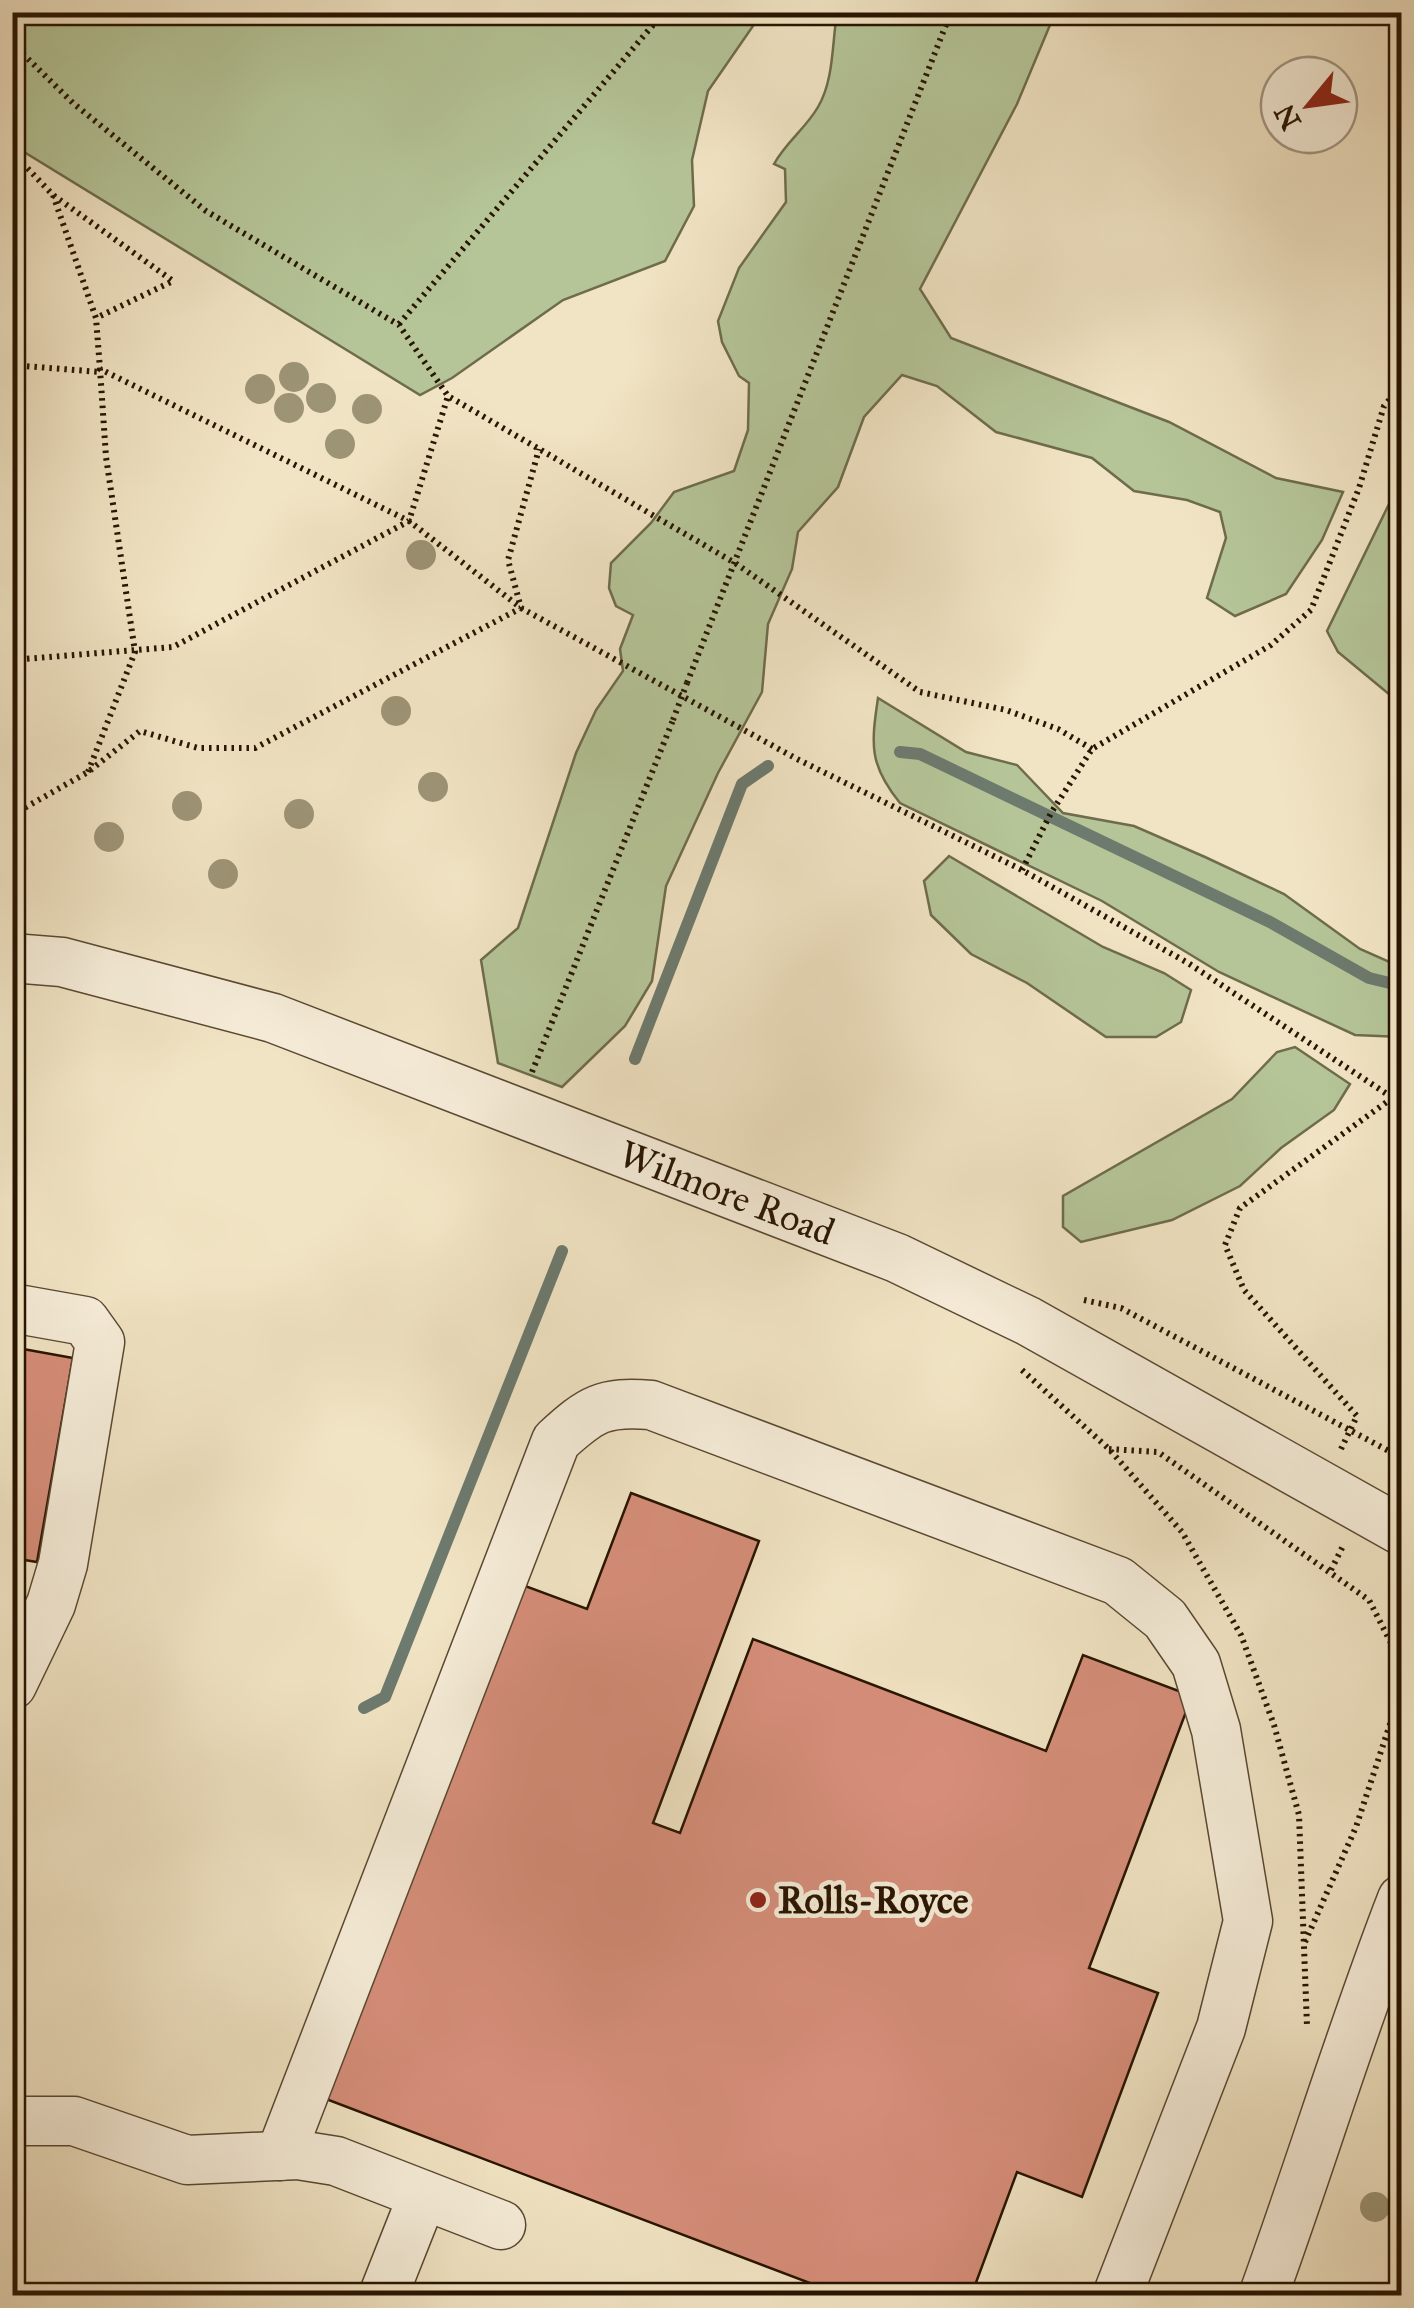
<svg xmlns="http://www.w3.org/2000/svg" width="1414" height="2308" viewBox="0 0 1414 2308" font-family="'IM FELL Great Primer',serif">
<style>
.green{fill:#b5c598;stroke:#6e6c4c;stroke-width:2.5}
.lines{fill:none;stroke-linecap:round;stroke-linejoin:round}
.stream{stroke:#6d7a6e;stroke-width:12}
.building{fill:#d68e7a;stroke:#281401;stroke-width:2.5}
.minor-casing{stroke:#5a4832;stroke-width:51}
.path{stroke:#281401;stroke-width:6;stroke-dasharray:2.5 5;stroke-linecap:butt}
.minor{stroke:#f6edd9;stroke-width:48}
.path-bridge{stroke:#281401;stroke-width:6;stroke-dasharray:2.5 5;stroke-linecap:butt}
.tree{fill:#9d9476}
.poi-dot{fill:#8f2418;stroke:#f6edd9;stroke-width:4}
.labels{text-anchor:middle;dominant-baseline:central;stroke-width:9;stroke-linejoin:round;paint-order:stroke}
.street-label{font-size:38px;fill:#281401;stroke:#f6edd9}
.poi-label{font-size:38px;font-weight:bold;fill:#281401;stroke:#f6edd9;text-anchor:start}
</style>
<rect width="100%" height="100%" fill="#f1e4c4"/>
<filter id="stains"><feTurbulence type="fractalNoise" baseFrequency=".002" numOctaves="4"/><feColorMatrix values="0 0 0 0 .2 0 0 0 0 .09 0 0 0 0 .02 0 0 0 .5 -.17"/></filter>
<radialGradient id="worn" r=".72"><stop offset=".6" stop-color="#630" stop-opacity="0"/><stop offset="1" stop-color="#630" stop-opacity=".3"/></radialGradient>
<!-- green -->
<g class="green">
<polygon points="12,13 13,12 762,13 708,91 692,160 694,206 665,261 563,300 452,378 420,395 16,147"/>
<path d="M837,13H1055L1017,104L920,289L951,338L1169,422L1276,478L1343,492L1322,540L1286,594L1235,616L1207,598L1226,538L1220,512L1187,500L1134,491L1092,458L996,432L937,386L902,375L864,417L838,487L798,532L792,569L768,624L762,692L718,773L666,886L652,981L625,1026L562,1087L498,1063L481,960L518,928L576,753L596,710L623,671L620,649L633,615L616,606L609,588L611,563L651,523L674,492L734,471L748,430L749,383L739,376L722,342L718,321L739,268L786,202L785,169L774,164C786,142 806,128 818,107C834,80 832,43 837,13Z"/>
<polygon points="1390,502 1401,502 1401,704 1338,652 1327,631"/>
<path d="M878,698L966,752L1017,765L1063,813L1134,826L1205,857L1284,894L1360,949L1401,967V1037L1355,1035L1219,972L1102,901L900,803C869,765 871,745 878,698Z"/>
<polygon points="949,856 1103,947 1164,973 1191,990 1181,1022 1156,1037 1106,1037 1027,983 971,954 931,915 924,881"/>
<polygon points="1295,1047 1350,1084 1334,1110 1281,1148 1240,1186 1172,1220 1081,1242 1063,1227 1063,1196 1232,1099 1277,1052"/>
</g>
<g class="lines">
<!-- stream -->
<g class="stream">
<polyline points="900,752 920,754 1270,922 1369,978 1402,986"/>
<polyline points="635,1059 742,784 768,766"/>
<polyline points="364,1708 385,1697 562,1251"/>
</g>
</g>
<!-- building -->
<g class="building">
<polygon points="12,1347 73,1358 37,1562 12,1558"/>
<polygon points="631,1493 759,1541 653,1823 680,1833 753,1639 1046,1751 1083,1655 1192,1696 1089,1968 1158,1993 1082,2197 1017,2172 971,2296 844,2296 326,2099 520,1584 587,1609"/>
</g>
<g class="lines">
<!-- minor casing -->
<g class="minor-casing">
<g id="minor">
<path id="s1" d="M12,958L62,962L273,1018L897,1258L1028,1321L1402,1531"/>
<polyline points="12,1308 85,1321 100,1342 63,1564 51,1604 12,1685"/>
<polyline points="12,2121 74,2121 187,2160 298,2155 336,2161 501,2225"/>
<path d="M280,2156L556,1441C591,1409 603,1401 651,1405L1118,1581L1165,1619L1196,1664L1216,1730L1248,1921L1221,2028L1117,2296"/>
<polyline points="383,2296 423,2195"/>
<path d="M1263,2296C1311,2164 1351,2030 1402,1899"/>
</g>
</g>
<!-- path -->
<g class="path">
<polyline points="12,43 73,103 206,211 399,325 448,396 735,563 920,692 1006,710 1058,729 1092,749"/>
<polyline points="12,152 53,195 173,281 96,318"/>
<polyline points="53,195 96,318 100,369 409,521 521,608 797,759 1022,870 1188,963 1393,1098"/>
<polyline points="399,324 664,12"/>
<polyline points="12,365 100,372"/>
<polyline points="12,660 173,647 409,521 448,396"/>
<polyline points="687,683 951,12"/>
<polyline points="88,772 135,652 106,457 100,369"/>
<polyline points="12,815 88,772 140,731 198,748 255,748 521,608 508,560 539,449"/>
<polyline points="1022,870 1051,813 1092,749 1271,645 1311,610 1359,488 1384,406 1402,385"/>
<polyline points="532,1072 673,720"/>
<polyline points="1084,1300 1121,1308 1402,1458"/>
<polyline points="1022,1370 1109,1449 1182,1532 1241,1635 1274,1725 1299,1815 1307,2026"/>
<polyline points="1109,1449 1158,1452 1369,1600 1392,1645 1398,1700 1402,1702"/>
<polyline points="1341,1449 1357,1416 1244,1290 1225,1245 1240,1208 1402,1091"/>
<polyline points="1331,1570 1343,1546"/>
<polyline points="1305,1942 1356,1827 1398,1700"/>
</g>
<!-- minor -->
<use href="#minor" class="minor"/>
<!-- path-bridge -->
<polyline class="path-bridge" points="673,720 687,683"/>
</g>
<!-- trees -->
<g class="tree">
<circle cx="294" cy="377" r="15"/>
<circle cx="260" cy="389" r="15"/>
<circle cx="321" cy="398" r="15"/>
<circle cx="289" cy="408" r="15"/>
<circle cx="367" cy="409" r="15"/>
<circle cx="340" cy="444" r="15"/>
<circle cx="421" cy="555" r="15"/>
<circle cx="396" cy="711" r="15"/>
<circle cx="433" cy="787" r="15"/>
<circle cx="187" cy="806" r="15"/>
<circle cx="299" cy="814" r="15"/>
<circle cx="109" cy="837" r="15"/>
<circle cx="223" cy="874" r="15"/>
<circle cx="1375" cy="2207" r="15"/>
</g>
<!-- markers -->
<circle class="poi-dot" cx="758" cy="1900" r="10"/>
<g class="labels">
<!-- street labels -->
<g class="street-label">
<text stroke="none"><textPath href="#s1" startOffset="755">Wilmore Road</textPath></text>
</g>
<!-- poi labels -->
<g class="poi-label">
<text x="778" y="1900">Rolls-Royce</text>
</g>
</g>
<!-- margin -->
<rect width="1414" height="2308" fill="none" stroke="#f1e4c4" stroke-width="50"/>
<rect x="15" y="15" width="1384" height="2278" fill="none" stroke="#281401" stroke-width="5"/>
<rect x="25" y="25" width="1364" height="2258" fill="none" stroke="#281401" stroke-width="2.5"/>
<!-- north arrow -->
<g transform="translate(1309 105) rotate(241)"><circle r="48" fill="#f6edd9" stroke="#a49683" stroke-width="2.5"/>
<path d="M0-8L18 38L0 25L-18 38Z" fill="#8f2418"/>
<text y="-15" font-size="28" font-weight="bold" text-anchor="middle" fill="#281401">N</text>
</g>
<rect width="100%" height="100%" filter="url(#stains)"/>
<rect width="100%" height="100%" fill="url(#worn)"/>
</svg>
